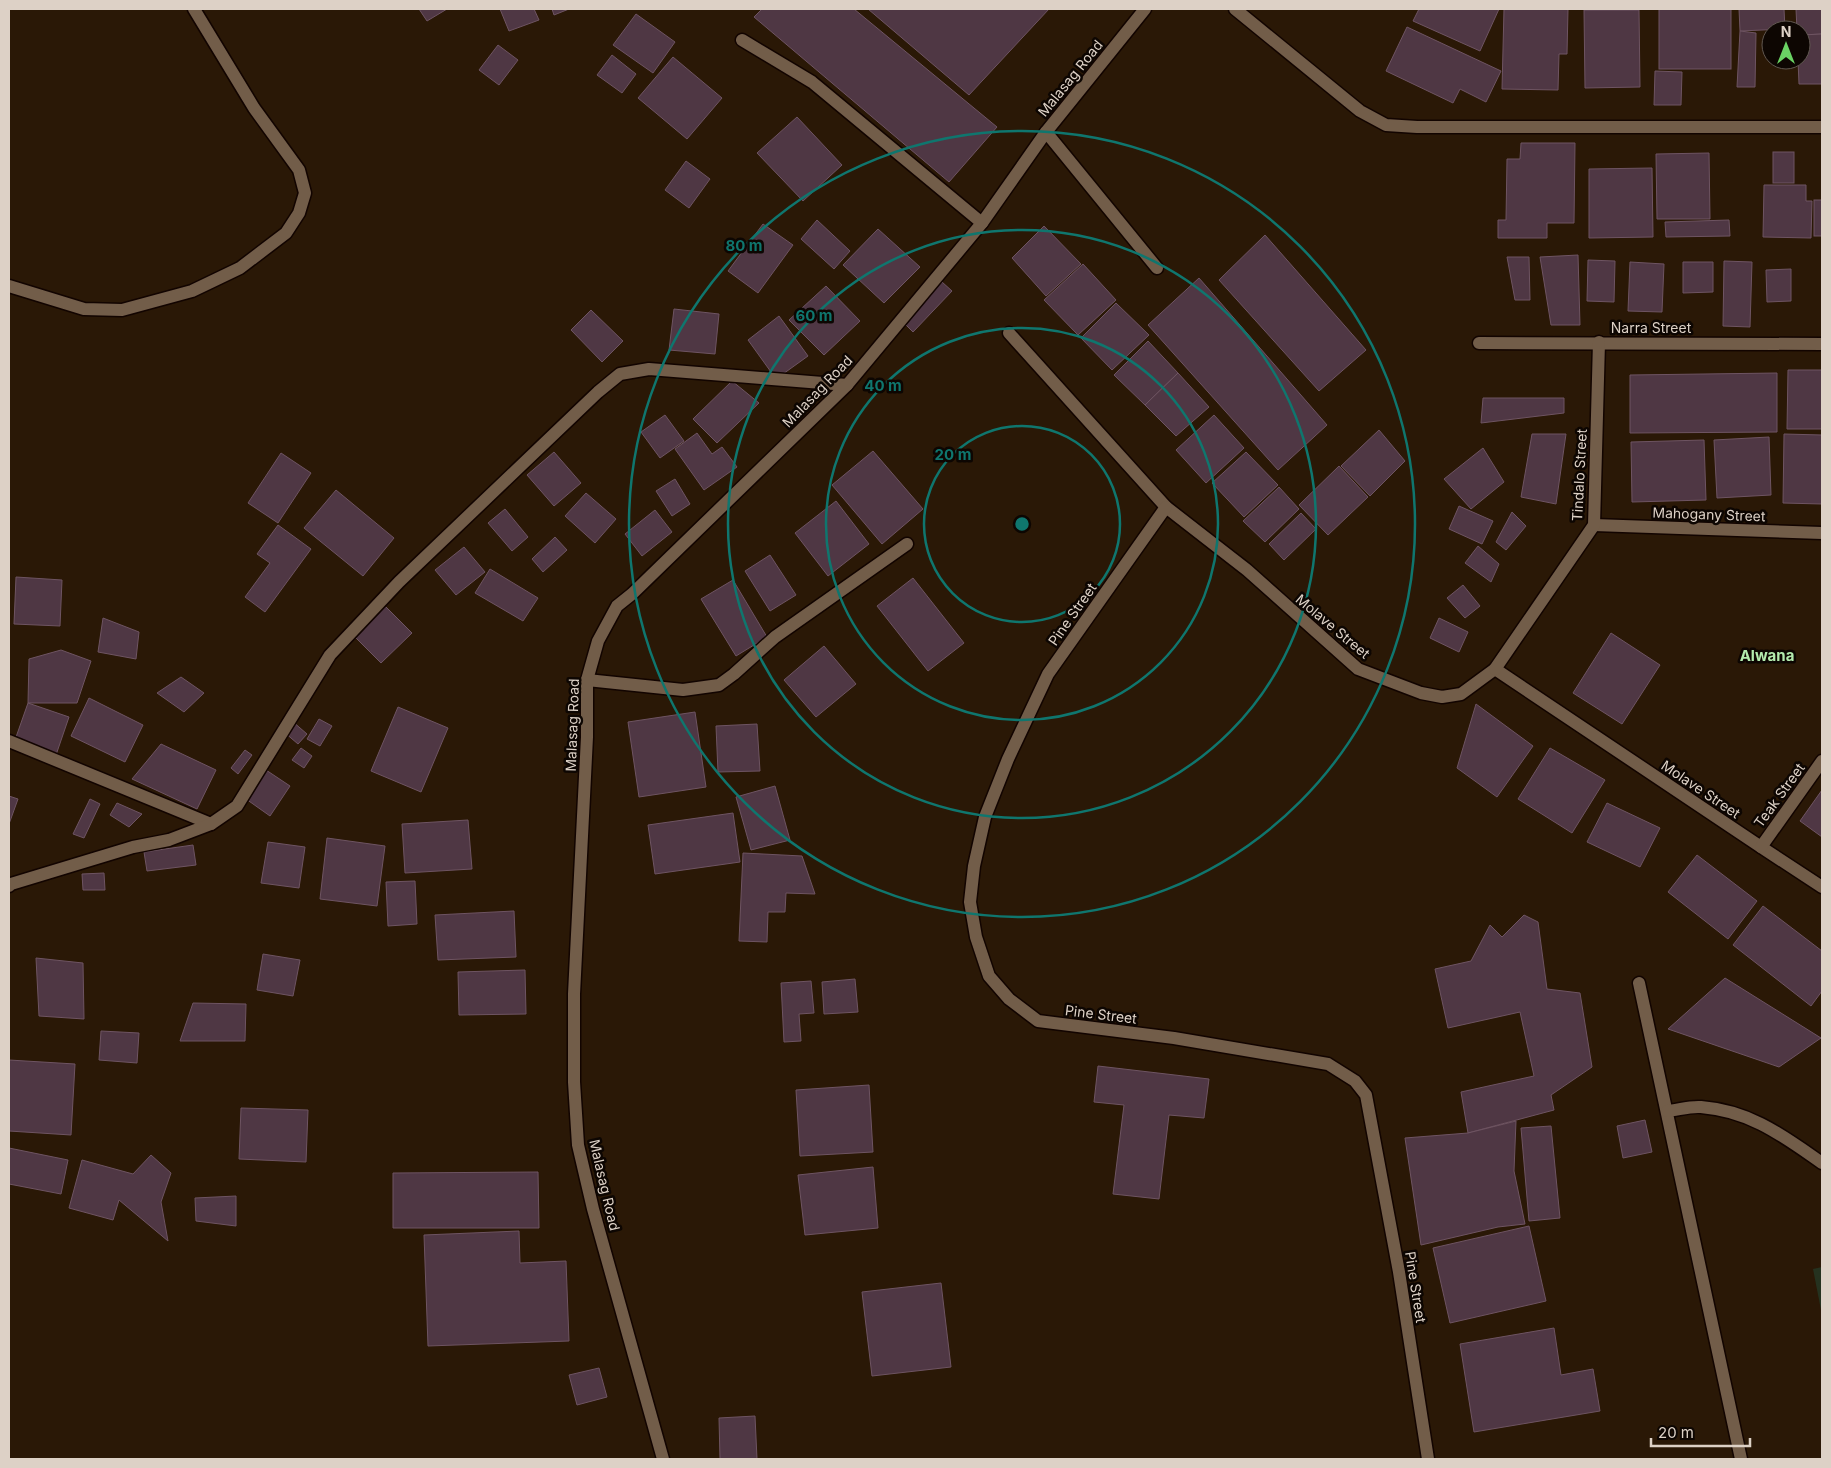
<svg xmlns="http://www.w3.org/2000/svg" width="1831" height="1468" viewBox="0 0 1831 1468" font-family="Inter,sans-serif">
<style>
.green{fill:#25321f}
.building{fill:#4f3744;stroke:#6e5462}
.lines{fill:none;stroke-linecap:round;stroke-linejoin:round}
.minor-casing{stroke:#120400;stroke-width:15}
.minor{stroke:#725d49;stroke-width:12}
.ring{fill:none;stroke:#0f766e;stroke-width:2.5}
.labels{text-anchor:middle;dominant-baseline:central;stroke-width:5;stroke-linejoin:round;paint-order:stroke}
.street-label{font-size:14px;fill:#ddd1c6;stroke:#0d0602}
.neighbourhood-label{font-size:15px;font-weight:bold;fill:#b3ebae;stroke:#0d0602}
.centre{fill:#0f766e;stroke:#0d0602;stroke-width:2.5}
.ring-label{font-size:15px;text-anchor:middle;font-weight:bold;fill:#0f766e;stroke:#0d0602;stroke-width:5;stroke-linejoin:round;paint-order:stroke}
</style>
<rect width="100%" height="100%" fill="#2a1806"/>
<!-- green -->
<polygon class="green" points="1822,1267 1822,1315 1813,1269"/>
<!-- building -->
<g class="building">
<polygon points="419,9 447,9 427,21"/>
<polygon points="500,9 534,9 539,20 509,31"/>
<polygon points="552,9 569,9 554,15"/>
<polygon points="762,9 854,9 997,127 949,182 754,17"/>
<polygon points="868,9 1049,9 969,95"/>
<polygon points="1419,9 1499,9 1480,51 1413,21"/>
<polygon points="1504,9 1568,9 1567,54 1559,54 1558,90 1502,89"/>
<rect x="1659" y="9" width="72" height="60"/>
<polygon points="1739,9 1784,9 1785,29 1740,31"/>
<polygon points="1796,9 1822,9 1822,34 1801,35 1801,30 1797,30"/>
<polygon points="1584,10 1639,10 1640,87 1585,88"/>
<polygon points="636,14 675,42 653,73 613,45"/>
<polygon points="1407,27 1501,71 1486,102 1460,89 1453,103 1386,71"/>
<polygon points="1740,31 1756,33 1755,87 1737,87"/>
<polygon points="1822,34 1822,84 1799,84 1798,60 1801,60 1801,35"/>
<polygon points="498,45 518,60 499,85 479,70"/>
<polygon points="612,55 636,74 622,93 597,75"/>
<polygon points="673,57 722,98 687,139 638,98"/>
<polygon points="1655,71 1682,72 1681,105 1654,105"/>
<polygon points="797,117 842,165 803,201 757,153"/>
<polygon points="1521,143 1575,143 1574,223 1547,223 1547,238 1498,238 1498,220 1506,220 1507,159 1520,159"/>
<rect x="1773" y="152" width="21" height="31"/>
<polygon points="1709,153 1710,219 1657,219 1656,154"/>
<polygon points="686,161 710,179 689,208 665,190"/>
<polygon points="1652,168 1653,237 1589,238 1589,169"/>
<polygon points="1764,185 1806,185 1806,201 1812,201 1811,238 1763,237"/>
<rect x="1814" y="200" width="8" height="36"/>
<polygon points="817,220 850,251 834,269 801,239"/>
<polygon points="1729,220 1730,236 1666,237 1665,222"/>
<polygon points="763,224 793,245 758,293 728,271"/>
<polygon points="1044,226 1081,264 1046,296 1012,258"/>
<polygon points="878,229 920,267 884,303 843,265"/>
<polygon points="1265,235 1366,350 1319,391 1219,280"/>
<polygon points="1578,255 1580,325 1551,325 1540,257"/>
<polygon points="1507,257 1529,257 1530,300 1515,300"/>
<polygon points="1588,260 1615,261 1614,302 1587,301"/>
<polygon points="1724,261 1752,262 1750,327 1723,326"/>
<polygon points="1630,262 1664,264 1662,312 1628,311"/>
<polygon points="1683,262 1713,262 1713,292 1683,293"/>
<polygon points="1083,264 1116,300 1078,335 1044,300"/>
<polygon points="1791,269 1791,301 1767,302 1766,270"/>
<polygon points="1199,278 1327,425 1278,470 1148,325"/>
<polygon points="942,282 952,291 913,332 903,322"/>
<polygon points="826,286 860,321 824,355 789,320"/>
<polygon points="1116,303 1149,335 1112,370 1081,338"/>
<polygon points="674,309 719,314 715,354 669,350"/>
<polygon points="591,310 623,341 602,362 571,330"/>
<polygon points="779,316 808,356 776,379 748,340"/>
<polygon points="1148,341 1178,373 1145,405 1114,375"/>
<polygon points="1788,370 1822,370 1822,429 1787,429"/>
<polygon points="1178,373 1209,407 1176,436 1145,405"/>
<polygon points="1777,373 1777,432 1630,433 1630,375"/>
<polygon points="732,381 759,403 717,443 693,419"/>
<polygon points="1483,398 1564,398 1564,413 1481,423"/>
<polygon points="665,415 684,441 660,458 641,432"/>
<polygon points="1214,415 1244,448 1206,483 1176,450"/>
<polygon points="1379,430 1405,461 1370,496 1341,466"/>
<polygon points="697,433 712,454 722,447 737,467 704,490 675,449"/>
<polygon points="1532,434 1566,434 1556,504 1521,497"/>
<polygon points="1784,434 1822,435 1822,504 1783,503"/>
<polygon points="1769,437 1771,495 1717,498 1714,440"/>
<polygon points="1704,440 1706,500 1632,502 1631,442"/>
<polygon points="1483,448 1504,482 1471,509 1444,479"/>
<polygon points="873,451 923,509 882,544 832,485"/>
<polygon points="554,452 581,483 554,506 527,475"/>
<polygon points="1246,452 1278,485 1244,517 1212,483"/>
<polygon points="281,453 311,473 278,523 248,503"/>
<polygon points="1339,466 1368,497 1328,535 1299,505"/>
<polygon points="675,479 690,504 672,516 656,491"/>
<polygon points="1279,487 1299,509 1265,542 1243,521"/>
<polygon points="336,490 394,538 363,576 304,528"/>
<polygon points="586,493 616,519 595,543 565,516"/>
<polygon points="836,501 869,544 828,576 795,533"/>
<polygon points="1459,506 1493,521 1482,544 1449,529"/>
<polygon points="505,509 528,537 512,551 488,523"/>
<polygon points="655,510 672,532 642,556 625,534"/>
<polygon points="1512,512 1526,526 1506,550 1496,542"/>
<polygon points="1301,513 1316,529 1284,560 1269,544"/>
<polygon points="278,525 311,549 265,612 245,597 270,563 257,554"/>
<polygon points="555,537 567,550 543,572 532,559"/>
<polygon points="1478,546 1499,564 1491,582 1465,563"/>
<polygon points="464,547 485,572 456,595 435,570"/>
<polygon points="770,555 796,595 770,611 745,571"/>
<polygon points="490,569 538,598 523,621 475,593"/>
<polygon points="16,577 62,580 60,626 14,624"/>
<polygon points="913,578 964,643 928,671 877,606"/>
<polygon points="733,580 767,637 736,656 701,599"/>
<polygon points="1463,585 1480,606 1465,618 1447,598"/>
<polygon points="383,604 412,633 381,663 352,634"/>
<polygon points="103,618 139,632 136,659 98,652"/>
<polygon points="1439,618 1468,632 1459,652 1430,638"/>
<polygon points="1611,633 1660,665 1622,724 1573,693"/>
<polygon points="824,646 856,684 816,717 784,680"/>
<polygon points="61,650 91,661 77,703 28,703 29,659"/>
<polygon points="181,677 204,693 184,712 157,693"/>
<polygon points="89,698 143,725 125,762 71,736"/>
<polygon points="28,703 69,717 56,755 15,740"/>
<polygon points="1476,704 1533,746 1497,797 1457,768"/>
<polygon points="398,707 448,728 421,792 371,771"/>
<polygon points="695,712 706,787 639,797 628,722"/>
<polygon points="319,719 332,726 320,746 307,739"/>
<polygon points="292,721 307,734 298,744 284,732"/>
<polygon points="757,724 760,771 718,772 716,726"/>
<polygon points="161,744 216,770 197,809 132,779"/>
<polygon points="301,748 312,756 304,768 292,760"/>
<polygon points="1550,748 1605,780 1572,833 1518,799"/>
<polygon points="245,750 252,755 238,774 231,768"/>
<polygon points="266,770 290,786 270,816 246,799"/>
<polygon points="775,786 790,840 751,850 736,797"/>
<polygon points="1822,790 1822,837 1800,821"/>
<polygon points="9,796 18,799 9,824"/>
<polygon points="90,799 100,804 84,838 73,834"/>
<polygon points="117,803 142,814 129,827 110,815"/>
<polygon points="1607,803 1660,828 1640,867 1587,842"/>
<polygon points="733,813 740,862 655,874 648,825"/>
<polygon points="468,820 472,869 405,873 402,824"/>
<polygon points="327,838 385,846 377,906 320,899"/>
<polygon points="268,842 305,847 299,888 261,883"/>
<polygon points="193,845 196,865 147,871 144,852"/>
<polygon points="743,853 802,856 815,894 786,893 785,912 768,912 767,942 739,941"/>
<polygon points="1697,855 1757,901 1728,939 1668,892"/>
<polygon points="104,873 105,890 83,890 82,874"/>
<polygon points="415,881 417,924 388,926 386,882"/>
<polygon points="1763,906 1822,951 1822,991 1811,1006 1733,945"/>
<polygon points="514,911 516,957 438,960 435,915"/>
<polygon points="1524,915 1538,922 1547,989 1580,993 1592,1067 1551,1095 1554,1110 1468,1133 1461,1092 1534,1076 1520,1012 1448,1028 1435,969 1471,961 1490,925 1502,937"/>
<polygon points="263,954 300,960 293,996 257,990"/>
<polygon points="36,958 83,963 84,1019 39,1016"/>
<polygon points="525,970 526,1014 459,1015 458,972"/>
<polygon points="1725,978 1821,1038 1779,1067 1668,1029"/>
<polygon points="855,979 858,1012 824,1014 822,982"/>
<polygon points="811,981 814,1013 799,1014 801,1041 784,1042 781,983"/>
<polygon points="193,1003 246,1004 245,1041 180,1041"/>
<polygon points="101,1031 139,1033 137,1063 99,1060"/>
<polygon points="9,1060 75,1064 71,1135 9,1131"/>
<polygon points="1098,1066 1209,1079 1204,1118 1169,1115 1159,1199 1113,1194 1124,1105 1094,1102"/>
<polygon points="869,1085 873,1152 800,1156 796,1090"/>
<polygon points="241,1108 308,1110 306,1162 239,1159"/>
<polygon points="1645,1120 1652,1152 1623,1158 1617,1126"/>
<polygon points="1516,1121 1514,1171 1525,1224 1498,1227 1421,1245 1405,1138 1468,1133"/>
<polygon points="1551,1126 1560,1218 1529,1221 1521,1128"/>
<polygon points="9,1148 68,1160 61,1194 9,1184"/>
<polygon points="151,1155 171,1173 161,1202 168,1241 119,1200 113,1220 69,1208 82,1160 133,1174"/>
<polygon points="873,1167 878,1228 805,1235 798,1175"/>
<polygon points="538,1172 539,1228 393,1228 393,1173"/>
<polygon points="236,1196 236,1226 196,1221 195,1198"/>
<polygon points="1529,1226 1546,1301 1450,1323 1433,1248"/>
<polygon points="519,1231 520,1263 566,1261 569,1341 428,1346 424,1235"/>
<polygon points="941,1283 951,1367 872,1376 862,1292"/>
<polygon points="1554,1328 1561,1375 1593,1369 1600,1411 1474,1432 1460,1344"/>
<polygon points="599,1368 607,1397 577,1405 569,1375"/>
<polygon points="755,1416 757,1459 720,1459 719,1418"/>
</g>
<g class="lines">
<!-- minor casing -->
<g class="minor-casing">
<g id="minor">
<polyline points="1235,9 1360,111 1386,125 1417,127 1822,127"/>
<polyline points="742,40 812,82 982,223"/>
<polyline points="1046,132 1157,268"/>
<polyline points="9,286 84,309 122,310 192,291 240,268 286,233 299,213 305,193 299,170 254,108 194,9"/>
<polyline points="1009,333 1166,507 1247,570 1358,669 1421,693 1442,697 1461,694 1495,669 1761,847 1822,887"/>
<polyline points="1479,343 1822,344"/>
<polyline points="1166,507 1048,674 1008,759 985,817 974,866 970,902 976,937 989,976 1009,999 1038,1021 1174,1038 1328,1064 1355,1081 1366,1095 1399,1272 1428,1459"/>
<polyline points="1594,525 1822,533"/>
<polyline points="1495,669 1594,525 1599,342"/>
<polyline points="587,680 683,690 719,685 734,674 775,637 907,544"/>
<polyline points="9,741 211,824"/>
<polyline points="1761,847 1822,761"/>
<polyline points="9,886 11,884 133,847 169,840 211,824 237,806 330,655 399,582 598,392 620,374 649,369 847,385"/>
<polyline points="1639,983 1741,1459"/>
<path d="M1667,1111C1678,1110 1690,1106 1701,1107C1751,1111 1783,1136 1822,1163"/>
<polyline points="663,1459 593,1209 578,1145 574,1082 574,994 587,737 587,680 598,641 617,606 632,594 847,385 982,223 1046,132 1145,9"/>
</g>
</g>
<!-- minor -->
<use href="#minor" class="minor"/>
</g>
<!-- distance rings -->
<g class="ring">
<circle cx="1022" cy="524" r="98"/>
<circle cx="1022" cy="524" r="196"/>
<circle cx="1022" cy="524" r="294"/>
<circle cx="1022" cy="524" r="393"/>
</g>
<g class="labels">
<!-- street labels -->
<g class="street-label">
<text transform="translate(1070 78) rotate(-51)">Malasag Road</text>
<text x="1651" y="327">Narra Street</text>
<text transform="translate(817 391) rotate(-46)">Malasag Road</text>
<text transform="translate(1579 475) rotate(-87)">Tindalo Street</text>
<text transform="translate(1709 514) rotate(2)">Mahogany Street</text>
<text transform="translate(1072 614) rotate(-55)">Pine Street</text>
<text transform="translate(1333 626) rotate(40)">Molave Street</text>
<text transform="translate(572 725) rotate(-88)">Malasag Road</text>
<text transform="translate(1701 789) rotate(34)">Molave Street</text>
<text transform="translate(1779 795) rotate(-54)">Teak Street</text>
<text transform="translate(1101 1014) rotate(7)">Pine Street</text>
<text transform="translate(605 1185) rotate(77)">Malasag Road</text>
<text transform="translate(1416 1287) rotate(81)">Pine Street</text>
</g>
<!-- neighbourhood labels -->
<g class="neighbourhood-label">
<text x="1767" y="655">Alwana</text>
</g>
</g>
<circle cx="1022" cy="524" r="8" class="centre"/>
<g class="ring-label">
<text x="744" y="251">80 m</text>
<text x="814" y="321">60 m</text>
<text x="883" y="391">40 m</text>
<text x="953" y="460">20 m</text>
</g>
<!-- border -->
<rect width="1831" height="1468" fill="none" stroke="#ddd1c6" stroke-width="20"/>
<!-- north arrow -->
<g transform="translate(1786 45)"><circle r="24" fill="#0d0602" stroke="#605750"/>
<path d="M0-4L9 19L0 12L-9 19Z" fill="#6ad364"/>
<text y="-8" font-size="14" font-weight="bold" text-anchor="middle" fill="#ddd1c6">N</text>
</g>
<!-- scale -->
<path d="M1651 1438v8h99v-8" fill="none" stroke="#ddd1c6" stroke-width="2.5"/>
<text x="1658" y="1438" font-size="15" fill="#ddd1c6" stroke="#0d0602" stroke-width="4" paint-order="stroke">20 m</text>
</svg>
